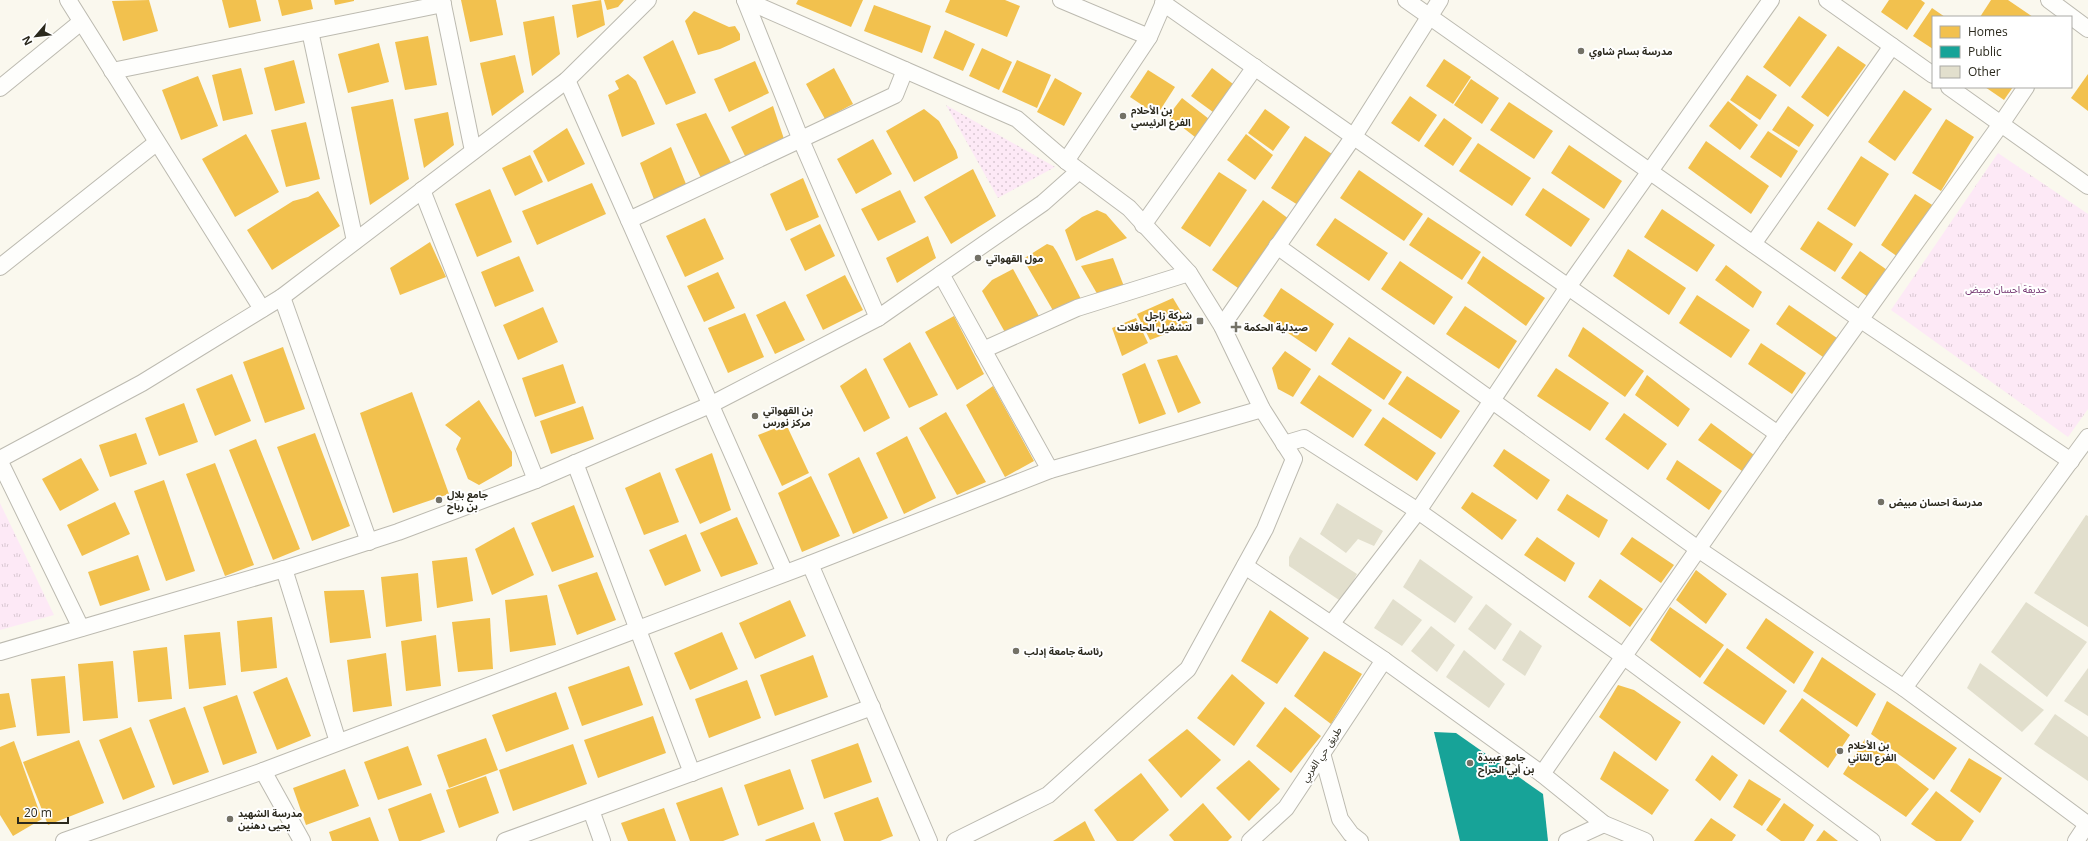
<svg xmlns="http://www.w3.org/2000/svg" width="2088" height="841" viewBox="0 0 2088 841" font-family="'Open Sans','Noto Sans Arabic',sans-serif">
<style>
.grass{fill:url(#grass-dots)}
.park{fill:url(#park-tufts)}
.homes{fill:#f2c14e}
.public{fill:#17a398}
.building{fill:#e2dfcd}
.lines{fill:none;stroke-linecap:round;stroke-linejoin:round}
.minor-casing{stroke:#bcbab0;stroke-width:18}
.minor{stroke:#fefefc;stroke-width:16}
.poi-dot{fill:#737166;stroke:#fff;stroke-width:1.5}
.labels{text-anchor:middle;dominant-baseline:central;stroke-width:4;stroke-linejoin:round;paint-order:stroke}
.poi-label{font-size:10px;font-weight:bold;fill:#2b291d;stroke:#fff;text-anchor:start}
.park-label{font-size:10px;fill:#71326e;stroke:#fff}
.street-label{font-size:10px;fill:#2b291d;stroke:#fff}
</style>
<defs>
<pattern id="grass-dots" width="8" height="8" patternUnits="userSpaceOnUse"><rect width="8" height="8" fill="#fde9f6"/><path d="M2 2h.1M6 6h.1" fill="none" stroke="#d9c8d2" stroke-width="1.8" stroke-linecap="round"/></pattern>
<pattern id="park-tufts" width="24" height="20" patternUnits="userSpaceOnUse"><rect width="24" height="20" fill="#fde9f6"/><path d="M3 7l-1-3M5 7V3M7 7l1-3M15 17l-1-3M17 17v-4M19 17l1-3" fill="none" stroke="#d9c8d2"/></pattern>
</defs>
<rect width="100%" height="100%" fill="#faf8ee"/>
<!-- grass -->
<polygon class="grass" points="946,105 1055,167 998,198"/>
<!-- park -->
<g class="park">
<polygon points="1998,153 2088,214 2088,409 2068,437 1891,310"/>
<polygon points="0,503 54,615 0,630"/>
</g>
<!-- homes -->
<g class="homes">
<polygon points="149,0 158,31 123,41 112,1"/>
<polygon points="222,0 256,0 261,21 229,28"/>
<polygon points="278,0 311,0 313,9 282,16"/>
<polygon points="334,0 354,0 354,1 335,5"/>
<polygon points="461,0 496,0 503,35 470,42"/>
<polygon points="601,0 605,25 577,38 572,5"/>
<polygon points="604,0 624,0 618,7 607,10"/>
<polygon points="798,0 863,0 851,27 796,4"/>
<polygon points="950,0 1005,0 1020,6 1007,37 945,12"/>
<polygon points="1889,0 1921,0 1925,3 1907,30 1881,12"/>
<polygon points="1991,0 2008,0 2033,17 1980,17"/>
<polygon points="874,5 931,26 922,53 864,31"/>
<polygon points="1932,8 1945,17 1933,17 1933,49 1913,36"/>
<polygon points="694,11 729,27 735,26 740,34 740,40 720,49 698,55 685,21"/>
<polygon points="554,16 560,54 532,76 523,22"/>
<polygon points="1799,16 1827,35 1790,87 1763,67"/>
<polygon points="945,30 975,44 963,71 933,58"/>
<polygon points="428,36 437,85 405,90 395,42"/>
<polygon points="673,40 696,93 666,105 643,57"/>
<polygon points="379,43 389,82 348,93 338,54"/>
<polygon points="1838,46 1866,65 1828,117 1801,97"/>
<polygon points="982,48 1012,62 999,90 969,76"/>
<polygon points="515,55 524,92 492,116 480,63"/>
<polygon points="1444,59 1471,77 1453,104 1426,86"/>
<polygon points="294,60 305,103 275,111 264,68"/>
<polygon points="1017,60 1051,75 1037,108 1002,92"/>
<polygon points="755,61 769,93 729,112 714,79"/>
<polygon points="241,68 253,114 223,121 212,75"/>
<polygon points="834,68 853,104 825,119 806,84"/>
<polygon points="1212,68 1237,87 1217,115 1191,96"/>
<polygon points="1148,70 1175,87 1157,115 1130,97"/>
<polygon points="628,74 636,81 655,124 622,137 608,95 619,89 615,81"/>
<polygon points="2088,74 2088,111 2071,98"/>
<polygon points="1747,75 1777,95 1760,120 1730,100"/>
<polygon points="198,76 218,126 181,140 162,90"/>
<polygon points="1055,78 1082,93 1064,126 1037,112"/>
<polygon points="1471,79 1499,98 1482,124 1454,105"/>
<polygon points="1985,87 2013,87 2004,100"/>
<polygon points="1904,90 1932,109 1895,161 1868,142"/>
<polygon points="1410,96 1437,115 1419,142 1391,123"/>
<polygon points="1182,98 1209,119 1195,137 1168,116"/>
<polygon points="393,99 409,179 370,205 351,107"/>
<polygon points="1728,101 1758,125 1740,150 1709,126"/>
<polygon points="1509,102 1553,131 1534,159 1490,130"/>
<polygon points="773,106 784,139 746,158 731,127"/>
<polygon points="1788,106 1814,125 1799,147 1772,130"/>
<polygon points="924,109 939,121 956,151 958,158 914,182 886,131"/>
<polygon points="1265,109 1290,127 1273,151 1248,133"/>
<polygon points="448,112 454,145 424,168 414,119"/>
<polygon points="706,113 731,163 701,178 676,124"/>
<polygon points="1444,118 1472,138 1453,166 1424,146"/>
<polygon points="1946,119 1974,137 1941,191 1912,173"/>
<polygon points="306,122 320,179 286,187 271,130"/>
<polygon points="567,128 585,164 548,182 533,151"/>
<polygon points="1768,131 1798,151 1781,178 1750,157"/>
<polygon points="246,134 279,192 235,217 202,159"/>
<polygon points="1246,134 1273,155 1255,180 1227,160"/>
<polygon points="1305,136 1332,154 1298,205 1271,188"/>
<polygon points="873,139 892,174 856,194 837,159"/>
<polygon points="1706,141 1769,186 1751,214 1688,168"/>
<polygon points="1478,143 1531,178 1512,206 1459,171"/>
<polygon points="1569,145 1622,181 1604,209 1551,173"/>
<polygon points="671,147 688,189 655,202 640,163"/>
<polygon points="530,155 543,182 515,196 502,168"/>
<polygon points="1861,156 1889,174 1855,227 1827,209"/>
<polygon points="973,169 996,216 951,244 924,197"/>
<polygon points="1359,170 1423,214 1404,241 1340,198"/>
<polygon points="1219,172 1247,190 1210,247 1181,228"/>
<polygon points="803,178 819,217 786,231 770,194"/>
<polygon points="592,183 606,214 537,245 522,211"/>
<polygon points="1543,188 1590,219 1571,247 1525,215"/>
<polygon points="490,189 512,242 477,257 455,204"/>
<polygon points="900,190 916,222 878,241 861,209"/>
<polygon points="318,191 340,226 272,270 247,230 293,201 308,197"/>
<polygon points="1915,194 1937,208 1901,259 1881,245"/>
<polygon points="1263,200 1289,219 1238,288 1212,270"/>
<polygon points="1662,209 1715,245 1697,272 1644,237"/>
<polygon points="1097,210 1106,214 1127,238 1076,261 1065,230 1082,217"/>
<polygon points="1428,217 1481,252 1462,280 1409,245"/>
<polygon points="705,218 724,259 685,277 666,236"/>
<polygon points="1335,218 1388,253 1369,281 1316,245"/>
<polygon points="1818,221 1853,244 1835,272 1800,249"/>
<polygon points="820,224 835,256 805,271 790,239"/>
<polygon points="928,236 936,258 897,283 886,258"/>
<polygon points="430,242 446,277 400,295 390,268"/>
<polygon points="1047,244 1053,246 1057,252 1083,303 1055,314 1023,259"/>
<polygon points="1628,249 1686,288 1669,315 1613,276"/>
<polygon points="1860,251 1890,272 1871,299 1841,278"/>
<polygon points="519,256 534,291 495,307 481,272"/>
<polygon points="1483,256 1545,298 1526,326 1467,283"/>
<polygon points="1113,258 1125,289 1099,297 1081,266"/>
<polygon points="1400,261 1453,297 1434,325 1381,289"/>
<polygon points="1726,265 1762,292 1753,308 1715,280"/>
<polygon points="1013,269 1041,320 1007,336 982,291 992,280"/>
<polygon points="718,272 735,308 704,322 687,286"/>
<polygon points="845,275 863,310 823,330 806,295"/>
<polygon points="1281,288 1334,324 1316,352 1263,316"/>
<polygon points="1697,295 1750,330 1731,358 1679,323"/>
<polygon points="1173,298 1189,325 1150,340 1137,314"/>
<polygon points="785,301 805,340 775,354 756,315"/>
<polygon points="1789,305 1837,338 1823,357 1776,324"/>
<polygon points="1465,306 1517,341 1499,369 1446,334"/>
<polygon points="543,307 558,342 518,360 503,325"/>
<polygon points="745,313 764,357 728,373 708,328"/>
<polygon points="954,316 984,374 957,390 925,332"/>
<polygon points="1136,318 1148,343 1122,356 1112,328"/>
<polygon points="1583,327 1644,371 1625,397 1568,356"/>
<polygon points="1349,337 1402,372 1384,400 1331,364"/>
<polygon points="910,342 938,395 909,408 883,359"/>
<polygon points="1761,343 1806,373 1792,394 1748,364"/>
<polygon points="283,347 305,409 265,423 243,362"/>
<polygon points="1285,351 1311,369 1293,397 1278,389 1272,368"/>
<polygon points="1177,355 1201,403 1178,413 1157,360"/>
<polygon points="1145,363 1166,414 1139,424 1122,374"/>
<polygon points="563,364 576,403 535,417 522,378"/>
<polygon points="866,368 890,418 864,432 840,386"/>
<polygon points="1556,368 1609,403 1590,431 1537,396"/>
<polygon points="232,374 251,421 215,436 196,389"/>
<polygon points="1319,375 1372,410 1353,438 1300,403"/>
<polygon points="1647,375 1690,409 1678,427 1635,395"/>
<polygon points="1407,376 1460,411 1441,439 1388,404"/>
<polygon points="993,386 1034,461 1005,477 966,405"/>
<polygon points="412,392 449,494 393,513 360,413"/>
<polygon points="479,400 512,452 512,466 479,485 468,479 456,449 461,438 445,425"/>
<polygon points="184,403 198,442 159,456 145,418"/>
<polygon points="583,406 594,439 551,454 540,421"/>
<polygon points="946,412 986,482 957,495 919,428"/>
<polygon points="1624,413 1667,444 1648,470 1605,439"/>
<polygon points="1383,417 1436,453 1417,481 1364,445"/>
<polygon points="1711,423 1754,455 1742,471 1698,440"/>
<polygon points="786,424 809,473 782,486 758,435"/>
<polygon points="136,433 147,464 110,477 99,445"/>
<polygon points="315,433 350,526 312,541 277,447"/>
<polygon points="907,436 936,498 904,514 876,453"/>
<polygon points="256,439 300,549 273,560 229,450"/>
<polygon points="1504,449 1550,480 1537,500 1493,466"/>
<polygon points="712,453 731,510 700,524 675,469"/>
<polygon points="859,457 888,518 853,534 828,474"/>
<polygon points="81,458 99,490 60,511 42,479"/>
<polygon points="1677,460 1722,491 1709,510 1666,479"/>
<polygon points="215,463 254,565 225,576 186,474"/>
<polygon points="660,472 679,522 644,535 625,488"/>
<polygon points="811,476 840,536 802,552 778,493"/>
<polygon points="164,480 195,571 166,581 134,491"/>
<polygon points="1472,492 1517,520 1502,540 1461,508"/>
<polygon points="1567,494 1608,520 1599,538 1557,510"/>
<polygon points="115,502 130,534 82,556 67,525"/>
<polygon points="574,505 594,557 552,572 531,523"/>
<polygon points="737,517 758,564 721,577 700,533"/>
<polygon points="514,527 534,575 492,595 475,549"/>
<polygon points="686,534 701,571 665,586 649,550"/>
<polygon points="1537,537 1575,563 1565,582 1524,555"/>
<polygon points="1632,537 1674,565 1661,583 1620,554"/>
<polygon points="138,555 150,590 100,606 88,572"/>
<polygon points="467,557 473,601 437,608 432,561"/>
<polygon points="1696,570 1727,594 1706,624 1676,600"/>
<polygon points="597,572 616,620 577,635 558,585"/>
<polygon points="418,573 422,621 386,627 381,577"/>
<polygon points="1600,579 1643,609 1630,627 1588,597"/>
<polygon points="364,590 371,638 330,643 324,591"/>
<polygon points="547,595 556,645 510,652 505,600"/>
<polygon points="790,600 806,636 755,659 739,623"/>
<polygon points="1670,607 1724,645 1700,678 1650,640"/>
<polygon points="1270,610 1309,638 1277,684 1241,661"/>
<polygon points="272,617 277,668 241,672 237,621"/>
<polygon points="490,618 493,669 458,672 452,622"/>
<polygon points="1766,618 1814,652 1794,684 1746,648"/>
<polygon points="220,632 226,685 189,689 184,635"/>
<polygon points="722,632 738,669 690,690 674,653"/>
<polygon points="436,635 441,686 406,691 401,641"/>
<polygon points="167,647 172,699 138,702 133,651"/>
<polygon points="1727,648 1787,691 1764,725 1703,683"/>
<polygon points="1324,651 1362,674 1331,724 1294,696"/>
<polygon points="386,653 392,706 353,712 347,660"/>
<polygon points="813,655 828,697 775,716 760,675"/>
<polygon points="1822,657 1876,694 1857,727 1803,691"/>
<polygon points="113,661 118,718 83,721 78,664"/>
<polygon points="629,666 643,705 582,726 568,687"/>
<polygon points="1232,674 1265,703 1234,746 1197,718"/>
<polygon points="65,676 70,733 37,736 31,679"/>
<polygon points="287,677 311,736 277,750 253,692"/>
<polygon points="747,680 761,718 709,738 695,699"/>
<polygon points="1618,685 1634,690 1681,722 1656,761 1599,717"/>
<polygon points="556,692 569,729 506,752 492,715"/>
<polygon points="9,693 16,727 0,730 0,694"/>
<polygon points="237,695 257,753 223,765 203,707"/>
<polygon points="1802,698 1850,735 1828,768 1779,731"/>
<polygon points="1887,701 1957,748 1934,780 1871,734"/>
<polygon points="185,707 209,772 173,785 149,720"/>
<polygon points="1285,707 1321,736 1291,773 1256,746"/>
<polygon points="653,716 666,753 598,778 584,740"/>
<polygon points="131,727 155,787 123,800 99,740"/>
<polygon points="1187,729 1221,760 1181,798 1148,760"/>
<polygon points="486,738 498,770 449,788 437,755"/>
<polygon points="1865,739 1929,789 1906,817 1843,774"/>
<polygon points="79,740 104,803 48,825 23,762"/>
<polygon points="14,741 42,819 13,836 0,815 0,747"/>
<polygon points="858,743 872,782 824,799 811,760"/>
<polygon points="573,744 587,784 513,811 499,770"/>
<polygon points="408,746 422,785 378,800 364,762"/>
<polygon points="1614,751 1669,790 1652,815 1600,779"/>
<polygon points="1712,755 1738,775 1720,801 1695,780"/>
<polygon points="1969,758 2002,778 1980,813 1950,791"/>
<polygon points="1249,760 1280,789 1249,821 1216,788"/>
<polygon points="345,769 359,806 306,825 293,788"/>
<polygon points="790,769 804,809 758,826 744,785"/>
<polygon points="1141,773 1169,810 1133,841 1117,841 1094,810"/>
<polygon points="486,776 499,813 459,828 446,790"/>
<polygon points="1749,779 1781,799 1762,826 1733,807"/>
<polygon points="722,787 739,835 723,841 690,841 676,803"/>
<polygon points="1936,791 1974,821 1961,841 1936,841 1911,824"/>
<polygon points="431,793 445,832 420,841 399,841 388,809"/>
<polygon points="878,797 893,836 880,841 844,841 834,813"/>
<polygon points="1203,803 1232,837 1228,841 1174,841 1169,835"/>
<polygon points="1784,803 1814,825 1804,841 1781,841 1766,830"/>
<polygon points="664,808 676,841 628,841 621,823"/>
<polygon points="370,817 379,841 332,841 329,832"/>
<polygon points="1711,818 1736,835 1732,841 1694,841"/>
<polygon points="1085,821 1095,841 1053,841"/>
<polygon points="814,822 821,841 766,841 765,840"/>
<polygon points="1824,830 1838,841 1816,841"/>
</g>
<!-- public -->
<polygon class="public" points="1434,732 1456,733 1543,794 1548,841 1460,841"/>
<!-- building -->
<g class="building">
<polygon points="1337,503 1383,531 1374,546 1358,539 1346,553 1320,534"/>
<polygon points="2086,515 2088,516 2088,627 2034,593"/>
<polygon points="1300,537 1357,574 1342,602 1289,566 1289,557"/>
<polygon points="1420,559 1473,597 1455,623 1403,587"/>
<polygon points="1393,599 1422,620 1402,646 1374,628"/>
<polygon points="2026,602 2087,642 2047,697 1991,652"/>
<polygon points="1486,604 1512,624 1495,650 1468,629"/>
<polygon points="1431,626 1455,645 1437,672 1411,651"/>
<polygon points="1520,630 1542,646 1525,676 1502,660"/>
<polygon points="1464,650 1505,684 1489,708 1446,677"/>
<polygon points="1980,663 2044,710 2022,732 1967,688"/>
<polygon points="2088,668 2088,716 2064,701"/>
<polygon points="2055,714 2088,737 2088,781 2034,744"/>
</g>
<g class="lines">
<!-- minor casing -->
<g class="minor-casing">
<g id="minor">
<polyline points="68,0 262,309"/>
<polyline points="442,0 473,151"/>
<polyline points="745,0 1017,119 1066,161 1129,208 1189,273 1222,326 1262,409 1294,459 1265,529 1188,669 1048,795 955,841"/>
<polyline points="745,0 801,140 878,318"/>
<polyline points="1061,0 1149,37"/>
<polyline points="1406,0 1861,320 2071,461"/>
<polyline points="1827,0 1933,75"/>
<polyline points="2049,0 2088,29"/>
<polyline points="1163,3 1778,434"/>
<polyline points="310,31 355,241"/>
<polyline points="112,71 443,4"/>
<polyline points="567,80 785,573"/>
<polyline points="1949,87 2088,186"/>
<polyline points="0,88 81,22"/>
<polyline points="1066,161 1149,37 1165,0"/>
<polyline points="422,190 536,480"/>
<polyline points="629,220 895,95 905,70"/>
<polyline points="1143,225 1255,67"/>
<polyline points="1753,244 1892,46"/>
<polyline points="1277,246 1698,549 1904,688 2087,824"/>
<polyline points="0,267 156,143"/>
<polyline points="941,274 1050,470"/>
<polyline points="282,297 369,542"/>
<polyline points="1222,326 1354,136 1440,0"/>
<polyline points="983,350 1077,308 1189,273"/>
<polyline points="1284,444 1304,438 1418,511 1623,656 1872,841"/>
<polyline points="0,459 142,383 282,297 567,80 648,0"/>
<polyline points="0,462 81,628"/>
<polyline points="575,463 692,773"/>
<polyline points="810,564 929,841"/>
<polyline points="1245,566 1384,660 1542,774 1604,824 1645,841"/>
<polyline points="284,569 338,742"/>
<polyline points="1332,623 1418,511 1568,287 1771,0"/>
<polyline points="0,652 284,569 398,532 536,480 710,405 878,318 1043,203 1079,171"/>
<polyline points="1904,688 2088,437"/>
<polyline points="1322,753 1340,819 1351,834 1360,841"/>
<polyline points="263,771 302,841"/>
<polyline points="1542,774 1778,434 2001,124 2026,87"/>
<polyline points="591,810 602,841"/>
<polyline points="64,841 263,771 810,564 1050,470 1262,409"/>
<polyline points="505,841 872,707"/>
<polyline points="1250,841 1286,808 1384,660"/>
<polyline points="1567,841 1604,824"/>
<polyline points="2076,841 2088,823"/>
</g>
</g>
<!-- minor -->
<use href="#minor" class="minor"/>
</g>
<!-- markers -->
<g class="poi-dot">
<circle cx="1581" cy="51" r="4"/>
<circle cx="1123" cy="116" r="4"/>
<circle cx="978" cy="258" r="4"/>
<rect x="1196" y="317" width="8" height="8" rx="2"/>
<path d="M1234 321h4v4h4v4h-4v4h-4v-4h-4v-4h4z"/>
<circle cx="755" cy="416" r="4"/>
<circle cx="439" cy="500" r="4"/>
<circle cx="1881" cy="502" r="4"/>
<circle cx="1016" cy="651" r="4"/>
<circle cx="1840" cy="751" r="4"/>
<circle cx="1470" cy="763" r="4"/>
<circle cx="230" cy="819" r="4"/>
</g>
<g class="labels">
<!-- poi labels -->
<g class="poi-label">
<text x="1589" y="51">مدرسة بسام شاوي</text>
<text x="1131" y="110">بن الأحلام<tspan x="1131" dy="12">الفرع الرئيسي</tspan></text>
<text x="986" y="258">مول القهواتي</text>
<text x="1192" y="315" text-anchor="end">شركة زاجل<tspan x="1192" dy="12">لتشغيل الحافلات</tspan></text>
<text x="1244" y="327">صيدلية الحكمة</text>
<text x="763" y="410">بن القهواتي<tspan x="763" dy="12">مركز نورس</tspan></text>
<text x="447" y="494">جامع بلال<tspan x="447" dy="12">بن رباح</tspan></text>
<text x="1889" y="502">مدرسة احسان مبيض</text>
<text x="1024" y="651">رئاسة جامعة إدلب</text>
<text x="1848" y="745">بن الأحلام<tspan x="1848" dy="12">الفرع الثاني</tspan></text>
<text x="1478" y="757">جامع عبيدة<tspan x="1478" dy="12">بن أبي الجراح</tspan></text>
<text x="238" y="813">مدرسة الشهيد<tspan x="238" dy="12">يحيى دهنين</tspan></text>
</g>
<!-- park labels -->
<g class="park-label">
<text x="2006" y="289">حديقة احسان مبيض</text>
</g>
<!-- street labels -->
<g class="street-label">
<text transform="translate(1321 754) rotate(-56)">طريق حي الغربي</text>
</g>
</g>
<!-- legend -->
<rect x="1932" y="16" width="140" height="72" fill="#ffffff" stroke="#aaa9a5"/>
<rect x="1940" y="26" width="20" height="12" fill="#f2c14e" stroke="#aaa9a5"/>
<text x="1968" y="36" font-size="12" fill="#2b291d">Homes</text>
<rect x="1940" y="46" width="20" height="12" fill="#17a398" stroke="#aaa9a5"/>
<text x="1968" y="56" font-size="12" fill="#2b291d">Public</text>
<rect x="1940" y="66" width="20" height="12" fill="#e2dfcd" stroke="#aaa9a5"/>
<text x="1968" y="76" font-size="12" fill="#2b291d">Other</text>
<!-- north arrow -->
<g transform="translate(36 36) rotate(242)" stroke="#ffffff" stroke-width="3" paint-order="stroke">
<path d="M0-3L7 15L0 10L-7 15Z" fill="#2b291d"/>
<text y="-6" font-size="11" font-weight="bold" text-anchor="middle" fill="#2b291d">N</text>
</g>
<!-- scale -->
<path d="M18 817v6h50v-6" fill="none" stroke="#2b291d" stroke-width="2"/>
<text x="24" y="817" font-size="12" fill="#2b291d" stroke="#ffffff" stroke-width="3" paint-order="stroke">20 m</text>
</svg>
